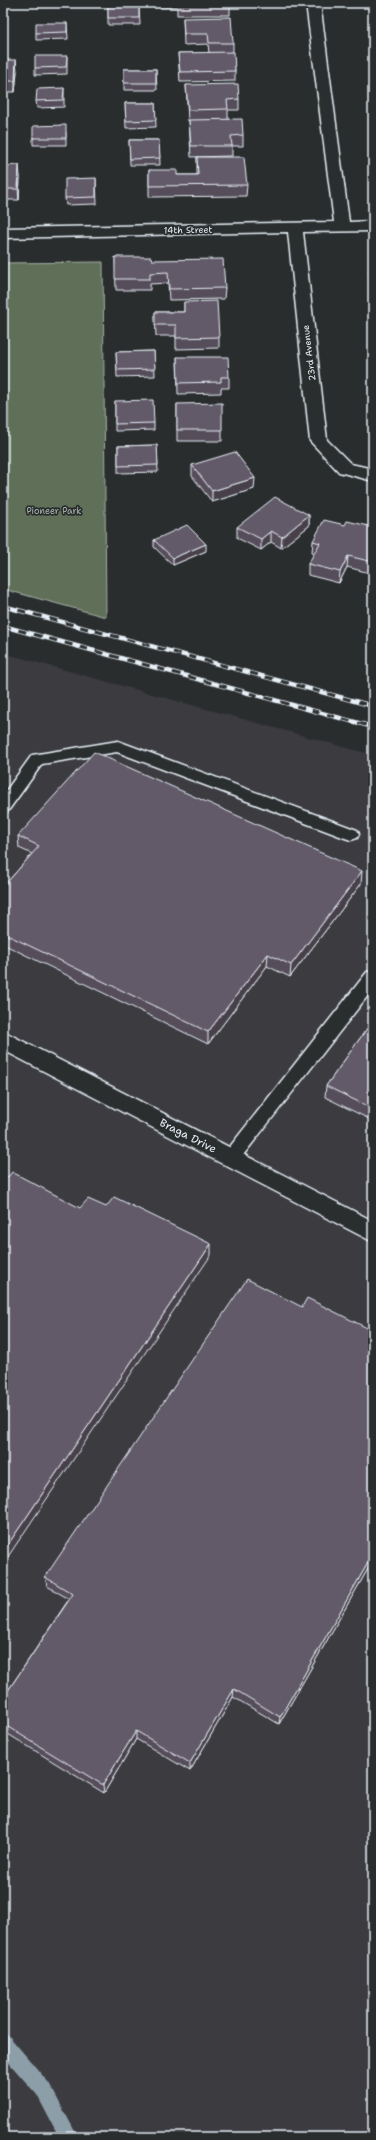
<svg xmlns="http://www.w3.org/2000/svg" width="376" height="2140" viewBox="0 0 376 2140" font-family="'Shantell Sans',sans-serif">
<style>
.built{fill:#3b3a40}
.green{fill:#607059;stroke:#a4b0a8}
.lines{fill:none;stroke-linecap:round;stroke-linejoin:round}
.stream{fill:#8c9ea8;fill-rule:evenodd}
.service-casing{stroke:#e8f1f8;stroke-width:3}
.minor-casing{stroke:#e8f1f8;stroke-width:3}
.service{fill:#2a2d2e;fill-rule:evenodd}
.minor{fill:#2a2d2e;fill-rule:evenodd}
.rail-casing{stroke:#e8f1f8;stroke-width:4.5}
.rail{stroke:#2a2d2e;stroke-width:3;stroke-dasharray:8;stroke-linecap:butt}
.wall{fill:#564d5a;stroke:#e8f1f8}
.shaded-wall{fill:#463f4a;stroke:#e8f1f8}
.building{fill:#645a69;stroke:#e8f1f8}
.labels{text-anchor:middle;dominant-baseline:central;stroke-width:3.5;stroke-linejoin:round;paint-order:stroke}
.far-street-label{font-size:9px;fill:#e8f1f8;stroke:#2a2d2e}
.far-park-label{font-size:9px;fill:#abb7b0;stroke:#2a2d2e}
.street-label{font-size:11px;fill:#e8f1f8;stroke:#2a2d2e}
</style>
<rect width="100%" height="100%" fill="#2a2d2e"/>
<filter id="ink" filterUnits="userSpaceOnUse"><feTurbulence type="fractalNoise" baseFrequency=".025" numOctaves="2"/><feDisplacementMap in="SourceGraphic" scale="8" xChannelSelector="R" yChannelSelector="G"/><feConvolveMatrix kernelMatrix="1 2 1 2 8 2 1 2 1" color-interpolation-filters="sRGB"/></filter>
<g filter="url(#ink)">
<!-- built -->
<polygon class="built" points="3,653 373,755 373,2137 3,2137"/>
<!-- green -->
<polygon class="green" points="103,262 106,617 3,589 3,263"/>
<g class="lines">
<!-- stream -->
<polygon class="stream" points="3,2033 9,2036 49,2083 78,2137 59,2137 37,2095 3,2056"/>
<!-- service casing -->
<g class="service-casing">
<g id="service">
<polygon points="118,741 357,830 359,834 357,838 351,840 345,838 117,752 42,764 8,811 3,813 3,795 32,755"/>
<polygon points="373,971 373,989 237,1163 231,1165 225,1163 222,1158 225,1153 367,972"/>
</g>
</g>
<!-- minor casing -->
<g class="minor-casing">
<g id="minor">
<polygon points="306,3 320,3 349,222 373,221 373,231 303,232 327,440 351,464 373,469 373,481 339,472 310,441 288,232 3,238 3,228 334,222"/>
<polygon points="3,1031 373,1221 373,1242 3,1050"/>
</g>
</g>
<!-- service -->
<use href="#service" class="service"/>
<!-- minor -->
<use href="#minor" class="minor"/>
<!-- rail casing -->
<g class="rail-casing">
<g id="rail">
<polyline points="3,606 373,706"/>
<polyline points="3,626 373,727"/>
</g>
</g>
<!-- rail -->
<use href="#rail" class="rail"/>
</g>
<!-- wall -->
<g class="wall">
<polygon points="37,3 69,3 69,6 38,7"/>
<polygon points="154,3 230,3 230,15 177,15 177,7 155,7"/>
<polygon points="139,5 140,25 108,25 108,6"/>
<polygon points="183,18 233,43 233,52 235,71 235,81 180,82 178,53 209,53 208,44 184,45"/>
<polygon points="67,23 68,39 36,40 36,33"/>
<polygon points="67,56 67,74 35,75 35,68"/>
<polygon points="3,57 3,60 17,71 15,92 3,92"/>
<polygon points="124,69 156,69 157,90 124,90"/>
<polygon points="186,85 239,99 239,110 228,110 228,120 243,135 243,146 232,146 232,156 191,157 189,121 188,121"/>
<polygon points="64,88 64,107 37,108 36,101"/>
<polygon points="125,103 155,103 156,127 126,128"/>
<polygon points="66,132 66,145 33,145 33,138"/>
<polygon points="129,140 159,140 160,165 130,165"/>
<polygon points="197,157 247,185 246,196 149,197 149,170 177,175 197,175"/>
<polygon points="3,166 20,176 19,200 3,200"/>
<polygon points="96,178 97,204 66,205 65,198"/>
<polygon points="115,257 152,260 225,288 224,299 169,300 168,283 150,284 150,290 116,290"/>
<polygon points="370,262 373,262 373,304 369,273"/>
<polygon points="184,302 219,337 219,348 176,349 176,336 156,336 155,312 184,312"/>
<polygon points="154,351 155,376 117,377 116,352"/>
<polygon points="177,357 229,377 229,388 221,388 221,393 178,394"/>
<polygon points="115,401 154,423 154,430 115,431"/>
<polygon points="177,404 222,430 222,441 177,441"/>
<polygon points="157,445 158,472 118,473 118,446"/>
<polygon points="192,465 254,489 212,502 192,476"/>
<polygon points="309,515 309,526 281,548 271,542 261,550 237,538 237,527"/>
<polygon points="345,525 373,527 373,574 347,567 339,583 308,575 308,564 315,553 312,552 313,541"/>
<polygon points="154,540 206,551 173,565 154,547"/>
<polygon points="18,836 361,884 290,977 267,966 208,1044 3,944 3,887 32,854 19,848"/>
<polygon points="373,1020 373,1121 325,1097 326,1086"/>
<polygon points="302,1307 373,1331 373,1560 279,1724 233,1697 190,1771 136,1739 104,1793 3,1731 3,1698 69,1599 47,1586 45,1577"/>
</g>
<!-- shaded-wall -->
<g class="shaded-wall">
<polygon points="16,60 17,71 15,92 15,81"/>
<polygon points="19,165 20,176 19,200 18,189"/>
<polygon points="255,478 254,489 212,502 212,491"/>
<polygon points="309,515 309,526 281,548 282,537"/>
<polygon points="271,531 271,542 261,550 261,539"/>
<polygon points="206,544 206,551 173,565 173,558"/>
<polygon points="348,556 347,567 339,583 340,572"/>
<polygon points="362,871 361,884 290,977 291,965"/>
<polygon points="268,954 267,966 208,1044 208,1032"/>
<polygon points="211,1244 211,1255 3,1564 3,1552"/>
<polygon points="373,1554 373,1560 279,1724 280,1717"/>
<polygon points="234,1689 233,1697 190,1771 190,1763"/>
<polygon points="136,1731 136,1739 104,1793 103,1785"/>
</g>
<!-- building -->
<g class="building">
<polygon points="177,3 230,3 231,4 177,5"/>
<polygon points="139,5 139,18 108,18 108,6"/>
<polygon points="231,17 233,43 209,43 208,34 184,34 183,18"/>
<polygon points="36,23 67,23 67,32 36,33"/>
<polygon points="234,52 235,71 180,72 178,53"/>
<polygon points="35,56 67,56 66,67 35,68"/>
<polygon points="3,60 16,60 15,81 3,81"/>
<rect x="124" y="69" width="32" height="14"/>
<polygon points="238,84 239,99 227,100 228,109 188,110 186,85"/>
<polygon points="64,88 63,100 36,101 37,89"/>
<polygon points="125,103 155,103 156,120 126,121"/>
<polygon points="242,119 243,135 231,136 232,146 191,146 189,120"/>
<polygon points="66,125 66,138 33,138 33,126"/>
<polygon points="129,140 159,140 160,158 130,159"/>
<polygon points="197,157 244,157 247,185 149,186 149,170 177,170 177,175 198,175"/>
<polygon points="19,165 18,189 3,189 3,166"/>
<polygon points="96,178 96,197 65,198 65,179"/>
<polygon points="115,257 151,257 152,260 223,259 225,288 169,289 168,272 150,273 150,279 115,279"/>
<polygon points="370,262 373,262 373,286"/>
<polygon points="217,301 219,337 176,338 176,325 155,325 155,312 184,312 184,302"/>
<polygon points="154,351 155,369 117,370 116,352"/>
<polygon points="177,357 228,357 229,377 221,377 221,382 178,383"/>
<polygon points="153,400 154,423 115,424 115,401"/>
<polygon points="222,403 222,430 177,430 177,404"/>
<polygon points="157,445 158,465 118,466 118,446"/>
<polygon points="235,452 255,478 212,491 192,465"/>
<polygon points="275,497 309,515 282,537 271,531 261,539 237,527"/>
<polygon points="324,520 345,525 347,521 373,527 373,562 348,556 340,572 308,564 320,543 313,541"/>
<polygon points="187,525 206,544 173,558 154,540"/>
<polygon points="94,752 362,871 291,965 268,954 208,1032 3,933 3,887 39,846 18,836"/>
<polygon points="373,1020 373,1109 326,1086"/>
<polygon points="12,1172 80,1208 88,1199 106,1207 114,1197 211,1244 3,1552 3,1174 8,1177"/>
<polygon points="247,1279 302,1307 307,1298 373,1331 373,1554 280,1717 234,1689 190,1763 136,1731 103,1785 3,1724 3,1698 73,1594 45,1577"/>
</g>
</g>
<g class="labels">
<!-- far-street labels -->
<g class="far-street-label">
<text transform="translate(188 230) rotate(-1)">14th Street</text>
<text transform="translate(309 353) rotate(-97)">23rd Avenue</text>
</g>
<!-- far-park labels -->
<g class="far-park-label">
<text x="54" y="511">Pioneer Park</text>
</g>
<!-- street labels -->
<g class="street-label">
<text transform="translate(188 1136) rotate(27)">Braga Drive</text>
</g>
</g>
<!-- margin -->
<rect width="376" height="2140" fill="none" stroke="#2a2d2e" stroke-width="16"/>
<rect x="8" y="8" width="360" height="2124" fill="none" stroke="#e8f1f8" stroke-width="1.5" filter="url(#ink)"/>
</svg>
